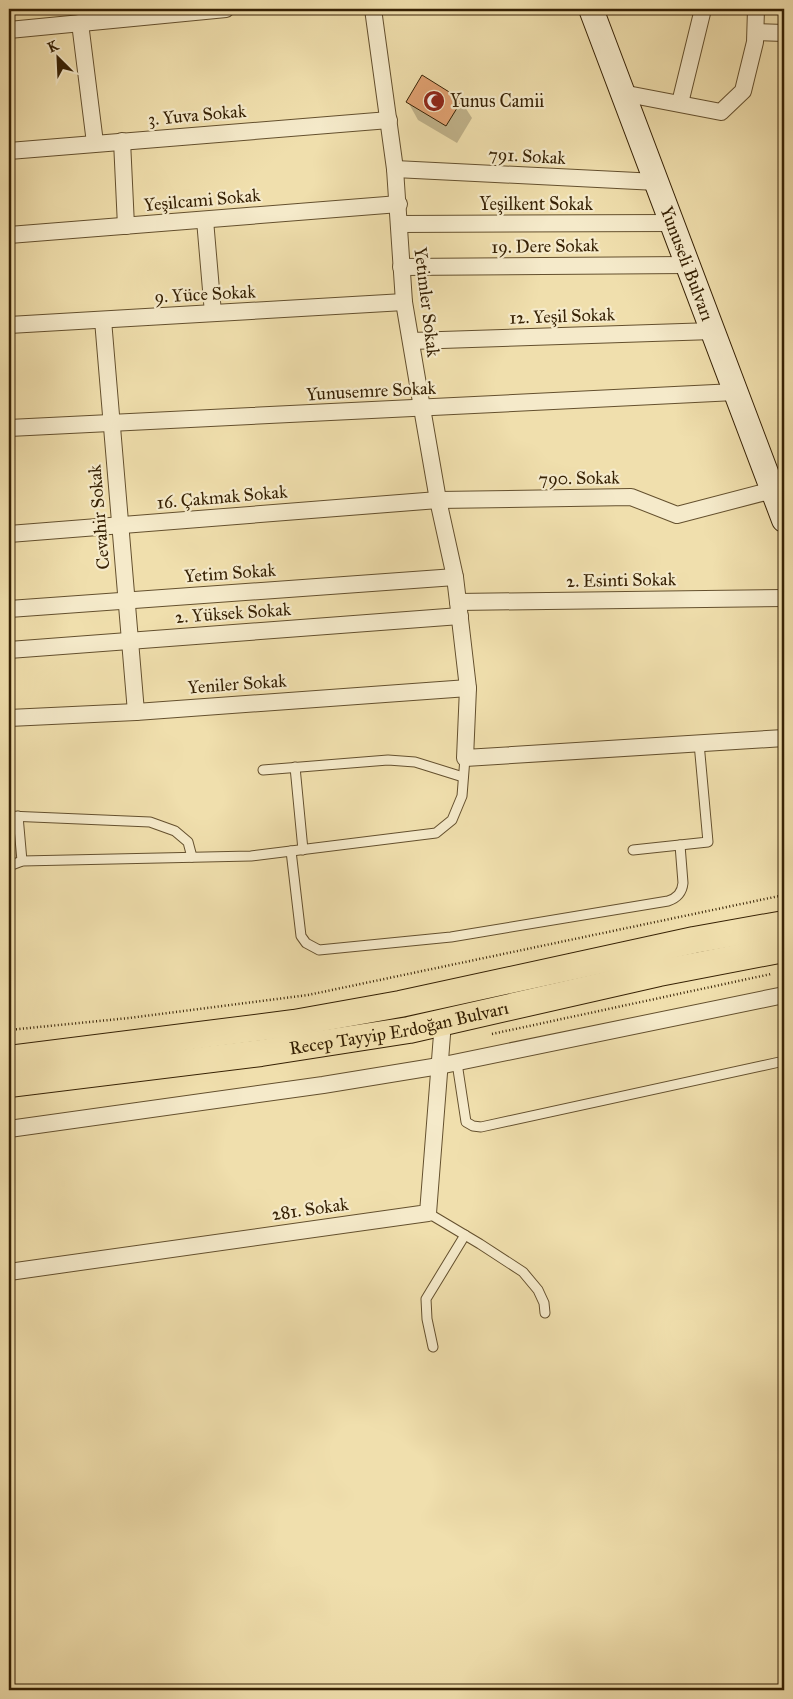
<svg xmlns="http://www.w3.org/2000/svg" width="793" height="1699" viewBox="0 0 793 1699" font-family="'IM FELL Great Primer',serif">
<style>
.shadow{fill:#0003}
.building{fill:#e1a171;stroke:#362104}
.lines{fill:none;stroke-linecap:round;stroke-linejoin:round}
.service-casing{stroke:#64502e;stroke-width:11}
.minor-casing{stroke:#64502e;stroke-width:18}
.secondary-casing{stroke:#362104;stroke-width:26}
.primary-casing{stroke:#362104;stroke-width:28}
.path{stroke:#362104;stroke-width:2.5;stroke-dasharray:1 2.5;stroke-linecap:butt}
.service{stroke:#f5eaca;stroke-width:9}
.minor{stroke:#f5eaca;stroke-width:16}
.secondary{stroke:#f5eaca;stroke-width:24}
.primary{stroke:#f0dfad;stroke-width:26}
.labels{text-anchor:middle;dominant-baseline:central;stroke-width:4.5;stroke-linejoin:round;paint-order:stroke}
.poi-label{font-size:18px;fill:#362104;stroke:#f5eaca;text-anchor:start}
.street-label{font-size:18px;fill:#362104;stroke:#f5eaca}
</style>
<rect width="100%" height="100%" fill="#f0dfad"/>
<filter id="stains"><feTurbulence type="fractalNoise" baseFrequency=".004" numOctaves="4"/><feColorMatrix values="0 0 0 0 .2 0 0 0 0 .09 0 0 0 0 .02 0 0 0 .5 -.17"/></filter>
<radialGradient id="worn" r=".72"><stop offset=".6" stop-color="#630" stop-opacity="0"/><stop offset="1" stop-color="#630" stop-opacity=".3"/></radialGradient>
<!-- shadow -->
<polygon class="shadow" points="461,101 472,118 457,143 418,120 408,102"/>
<!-- building -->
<polygon class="building" points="422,75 462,100 446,126 406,102"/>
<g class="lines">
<!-- service casing -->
<g class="service-casing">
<g id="service">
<polyline points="295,767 303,850"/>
<polyline points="263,770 388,760 415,762 463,777"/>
<polyline points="9,816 150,822 175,831 188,842 192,857"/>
<polyline points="18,816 22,861"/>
<polyline points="633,850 708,842 699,743"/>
<path d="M291,851L301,936L306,943L319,950L451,937L668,901C677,898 682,893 683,883L680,845"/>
<polyline points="9,866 22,861 251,856 436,833 452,820 462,796 465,758"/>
<polyline points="457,1063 466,1122 473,1126 481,1127 784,1061"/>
<polyline points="428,1213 480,1244 523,1272 538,1290 544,1303 545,1313"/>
<polyline points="433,1347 427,1319 426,1299 465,1235"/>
</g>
</g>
<!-- minor casing -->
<g class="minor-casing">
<g id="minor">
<polyline points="373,9 395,169 404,302 422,408 438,500 455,577 458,602 468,688 465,758 784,738"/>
<polyline points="80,23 95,143"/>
<polyline points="9,30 226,9"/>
<polyline points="756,32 784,33"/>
<polyline points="622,93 721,112 743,91 755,42 756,9"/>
<polyline points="680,103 703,9"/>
<polyline points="122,141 126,226"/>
<polyline points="9,151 389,120"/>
<polyline points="395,169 657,182"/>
<polyline points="205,220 213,313"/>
<polyline points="399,224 673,223"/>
<polyline points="9,235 399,204"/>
<polyline points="401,267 688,265"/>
<polyline points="103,320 136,712"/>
<polyline points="9,325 404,302"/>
<polyline points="411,341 713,331"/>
<polyline points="9,428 735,392"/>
<polyline points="9,534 438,500 631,497 677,515 773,490"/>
<polyline points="458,602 784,598"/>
<polyline points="9,609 455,577"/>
<polyline points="9,650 460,616"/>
<polyline points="9,718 136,712 468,688"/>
<polyline points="9,1129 323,1085 439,1066 784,995"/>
<polyline points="9,1272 428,1213 443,1022"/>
</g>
</g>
<!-- secondary casing -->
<g class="secondary-casing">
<g id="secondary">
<path id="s1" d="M591,9L784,520"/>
</g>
</g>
<!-- primary casing -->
<g class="primary-casing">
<g id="primary">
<polyline points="9,1059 294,1023 400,1004 694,940 784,924"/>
<path id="s2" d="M9,1084L261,1053L409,1030L659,973L784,949"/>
</g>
</g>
<!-- path -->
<g class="path">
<polyline points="9,1030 129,1018 308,995 784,895"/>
<polyline points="492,1034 771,974"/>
</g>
<!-- service -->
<use href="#service" class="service"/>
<!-- minor -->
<use href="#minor" class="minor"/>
<!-- secondary -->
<use href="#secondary" class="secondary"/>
<!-- primary -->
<use href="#primary" class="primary"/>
</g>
<!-- icons -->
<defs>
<g id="mosque-disc" transform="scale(1.125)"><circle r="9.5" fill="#8f2418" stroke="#f5eaca"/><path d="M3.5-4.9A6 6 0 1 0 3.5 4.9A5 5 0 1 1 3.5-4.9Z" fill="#fff"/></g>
</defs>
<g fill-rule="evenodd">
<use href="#mosque-disc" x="434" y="101"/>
</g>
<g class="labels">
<!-- poi labels -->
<g class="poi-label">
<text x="450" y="101">Yunus Camii</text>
</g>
<!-- street labels -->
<g class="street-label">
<text transform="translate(197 115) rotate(-5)">3. Yuva Sokak</text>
<text transform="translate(527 156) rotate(3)">791. Sokak</text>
<text transform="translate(202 200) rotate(-5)">Yeşilcami Sokak</text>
<text x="536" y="204">Yeşilkent Sokak</text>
<text transform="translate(545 246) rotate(-1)">19. Dere Sokak</text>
<text stroke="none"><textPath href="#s1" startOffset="272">Yunuseli Bulvarı</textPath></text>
<text transform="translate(205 294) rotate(-3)">9. Yüce Sokak</text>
<text transform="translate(427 302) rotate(83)">Yetimler Sokak</text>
<text transform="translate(562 316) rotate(-2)">12. Yeşil Sokak</text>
<text transform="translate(371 391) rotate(-3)">Yunusemre Sokak</text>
<text transform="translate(579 478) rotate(-1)">790. Sokak</text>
<text transform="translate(222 497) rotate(-5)">16. Çakmak Sokak</text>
<text transform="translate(99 517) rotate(-95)">Cevahir Sokak</text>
<text transform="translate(230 573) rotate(-4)">Yetim Sokak</text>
<text transform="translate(621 580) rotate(-1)">2. Esinti Sokak</text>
<text transform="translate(233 613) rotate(-4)">2. Yüksek Sokak</text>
<text transform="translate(237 684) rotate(-4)">Yeniler Sokak</text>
<text stroke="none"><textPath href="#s2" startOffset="394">Recep Tayyip Erdoğan Bulvarı</textPath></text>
<text transform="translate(310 1209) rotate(-8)">281. Sokak</text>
</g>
</g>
<!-- margin -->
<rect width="793" height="1699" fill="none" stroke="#f0dfad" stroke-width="30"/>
<rect x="10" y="10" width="773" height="1679" fill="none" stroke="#362104" stroke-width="2.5"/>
<rect x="15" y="15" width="763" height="1669" fill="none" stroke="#362104"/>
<!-- north arrow -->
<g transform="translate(58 58) rotate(336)" stroke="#f5eaca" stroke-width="4" paint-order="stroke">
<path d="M0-4L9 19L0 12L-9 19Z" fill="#362104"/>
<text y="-8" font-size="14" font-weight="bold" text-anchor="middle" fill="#362104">K</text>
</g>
<rect width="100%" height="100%" filter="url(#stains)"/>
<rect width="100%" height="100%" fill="url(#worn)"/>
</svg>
